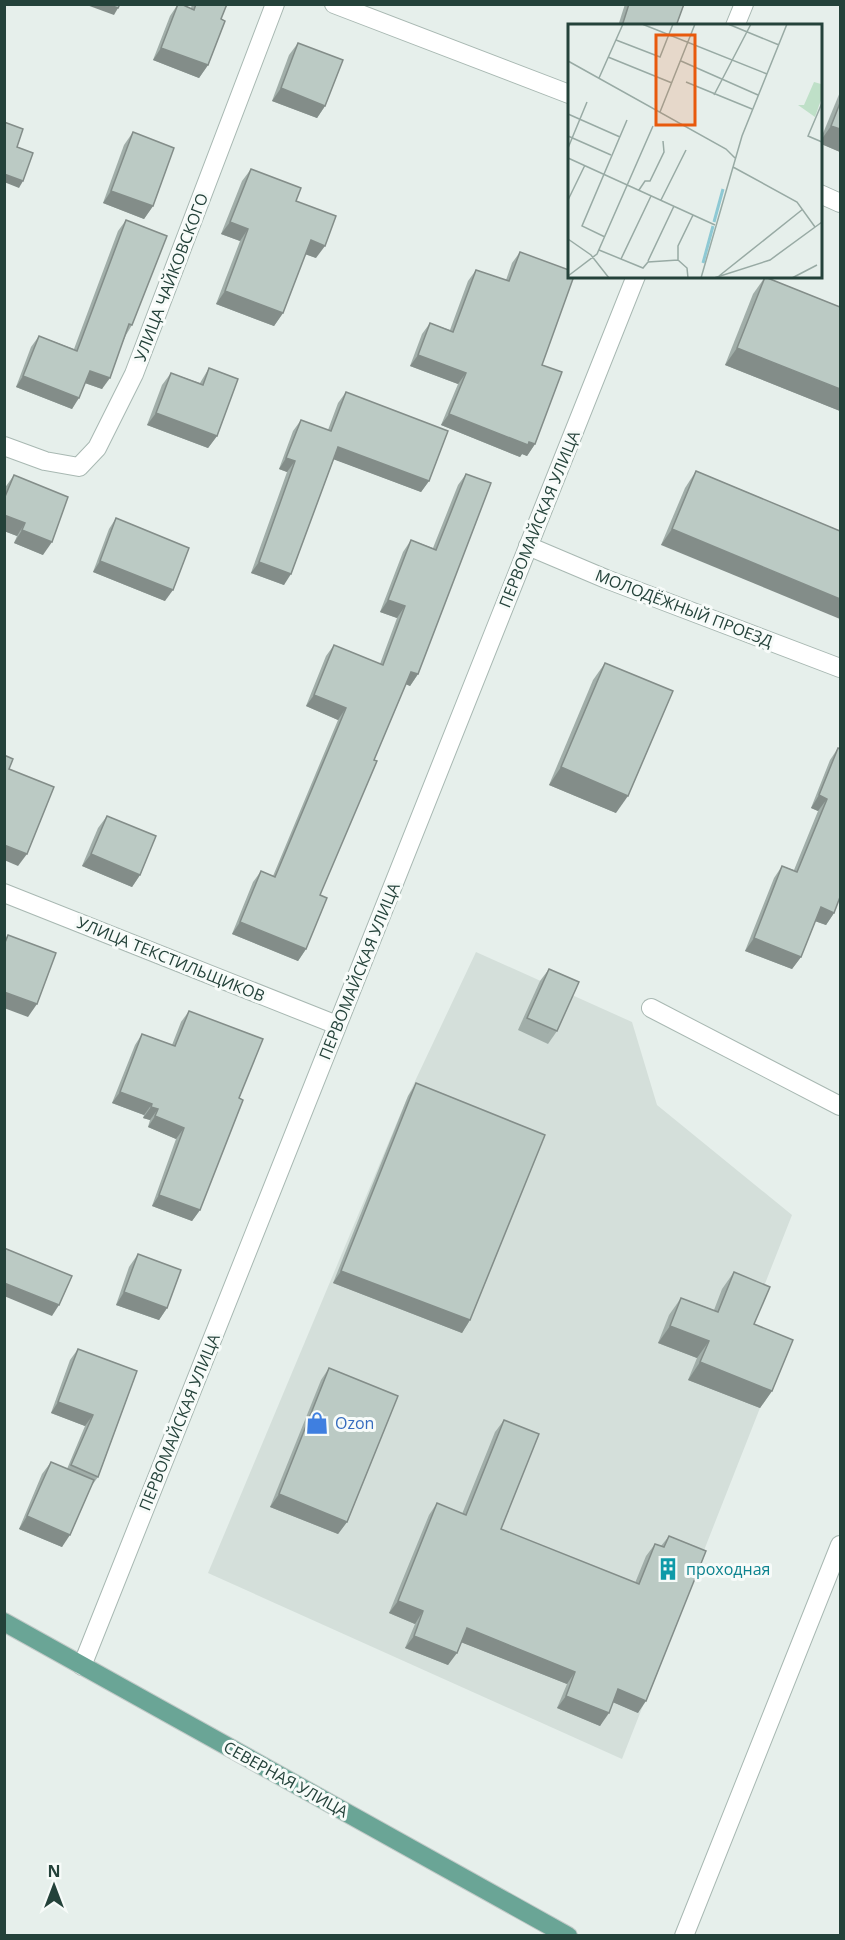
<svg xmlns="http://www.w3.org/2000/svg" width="845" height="1940" viewBox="0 0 845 1940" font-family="'Open Sans',sans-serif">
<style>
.built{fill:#d4dfda}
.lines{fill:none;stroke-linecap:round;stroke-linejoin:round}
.minor-casing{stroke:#a8b8b2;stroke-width:20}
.major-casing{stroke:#c2cac8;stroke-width:20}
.minor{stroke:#fff;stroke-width:18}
.major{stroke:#6aa596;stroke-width:18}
.wall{fill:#a1aea9}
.shaded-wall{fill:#838d89}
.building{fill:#bbcac4;stroke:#838d89;stroke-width:1.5}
.labels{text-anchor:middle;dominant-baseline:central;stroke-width:6;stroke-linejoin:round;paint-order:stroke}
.street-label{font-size:16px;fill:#24423a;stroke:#f7fbf9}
.shop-label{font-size:16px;fill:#366cbe;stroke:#f7fbf9;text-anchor:start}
.culture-label{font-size:16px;fill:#0d838f;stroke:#f7fbf9;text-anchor:start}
.inset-river{fill:none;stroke:#8ec9d4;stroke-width:3}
.inset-road{fill:none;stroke:#98aaa4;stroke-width:1.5}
.view{fill:#e8590c;fill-opacity:0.15;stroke:#e8590c;stroke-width:3}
.inset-edge{fill:none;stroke:#24423a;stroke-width:3}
</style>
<rect width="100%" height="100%" fill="#e6efeb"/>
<!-- built -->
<polygon class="built" points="476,952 632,1022 657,1105 792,1215 742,1342 780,1357 622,1759 208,1573 408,1096"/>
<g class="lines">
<!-- minor casing -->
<g class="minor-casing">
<g id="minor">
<polyline points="334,4 569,94"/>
<polyline points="735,26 744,4"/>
<polyline points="820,194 840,203"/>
<polyline points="4,446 45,461 79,467 97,448 134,374 275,4"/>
<polyline points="528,546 606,579 840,668"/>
<polyline points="4,893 337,1025"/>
<polyline points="651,1008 840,1106"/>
<polyline points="82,1666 636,276"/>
<polyline points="684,1936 840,1545"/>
</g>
</g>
<!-- major casing -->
<g class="major-casing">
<polyline id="major" points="4,1622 568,1936"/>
</g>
<!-- minor -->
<use href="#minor" class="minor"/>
<!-- major -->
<use href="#major" class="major"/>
</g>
<!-- wall -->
<g class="wall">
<polygon points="178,4 191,8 192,4 227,4 221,19 208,65 199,78 153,60 170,16"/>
<polygon points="625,4 684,4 676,26 618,26"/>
<polygon points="298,43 325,106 317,118 272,101 289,55"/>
<polygon points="840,92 840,152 819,143"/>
<polygon points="133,132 153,206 144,219 103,203 124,145"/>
<polygon points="251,169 296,201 316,258 305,254 283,313 274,326 216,304 240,241 221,234 242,181"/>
<polygon points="126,220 132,325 126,335 102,389 85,383 72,409 16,387 31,347 39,336 74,349 118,231"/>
<polygon points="520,252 542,365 535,444 527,456 522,454 520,457 441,425 458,384 410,366 422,334 430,323 450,330 468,281 476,270 506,280 512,263"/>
<polygon points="765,277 840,307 840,411 725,365 753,294"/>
<polygon points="209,368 217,436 208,448 147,425 162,385 171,373 200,383"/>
<polygon points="346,392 429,481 421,492 334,459 284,585 251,573 287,472 279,469 293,431 301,420 328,430 338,403"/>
<polygon points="696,471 840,531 661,545 685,488"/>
<polygon points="466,474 418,674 410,686 406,684 374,760 320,895 306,949 298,961 232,934 253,882 261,871 273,876 338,720 306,706 326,656 334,645 380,664 397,618 380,612 403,552 411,540 433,548 458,485"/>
<polygon points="14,475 43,555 14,543 17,536 4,531 4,489"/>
<polygon points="116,518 165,601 93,572 109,529"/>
<polygon points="605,663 616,813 549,785 593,680"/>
<polygon points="838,748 834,913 826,925 815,921 801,957 792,969 745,951 774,878 782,866 794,870 818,811 811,808 830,760"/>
<polygon points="107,816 140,875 132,887 82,866 98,828"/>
<polygon points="549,969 557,1031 548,1044 518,1030 540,981"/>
<polygon points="189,1011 239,1098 200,1210 192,1221 152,1206 176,1139 148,1127 150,1120 143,1118 144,1115 112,1103 135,1045 142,1034 172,1045 181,1022"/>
<polygon points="416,1083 470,1320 462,1333 333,1283 408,1096"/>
<polygon points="138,1254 167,1308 159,1320 116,1305 129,1267"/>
<polygon points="734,1272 754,1324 772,1391 760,1408 688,1380 697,1358 658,1343 669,1315 681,1298 714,1310 722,1289"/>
<polygon points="78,1349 137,1371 98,1477 90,1488 62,1547 19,1529 42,1474 51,1462 67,1469 85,1426 51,1413 70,1360"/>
<polygon points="329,1368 347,1522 338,1534 270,1507 321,1380"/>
<polygon points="504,1420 501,1529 635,1583 646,1556 655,1544 661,1546 669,1536 638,1713 613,1702 600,1726 557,1708 567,1684 461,1642 448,1665 405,1648 415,1624 389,1613 429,1515 437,1503 462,1514 495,1432"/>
</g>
<!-- shaded-wall -->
<g class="shaded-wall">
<polygon points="84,4 107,4 118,8 114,15"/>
<polygon points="161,48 208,65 199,78 153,60"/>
<polygon points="281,88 325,106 317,118 272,101"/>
<polygon points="831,126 840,129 840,152 819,143"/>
<polygon points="4,174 23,181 19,188 4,182"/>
<polygon points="111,191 153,206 144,219 103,203"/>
<polygon points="230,222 248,229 240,241 221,234"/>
<polygon points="311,240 325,246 316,258 302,253"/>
<polygon points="225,291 283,313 274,326 216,304"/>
<polygon points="737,348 840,389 840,411 725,365"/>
<polygon points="418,355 466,373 458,384 410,366"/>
<polygon points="90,371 110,378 102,389 82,382"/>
<polygon points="23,376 79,398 72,409 16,387"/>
<polygon points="156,413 217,436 208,448 147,425"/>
<polygon points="449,414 529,442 535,444 527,456 522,454 520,457 441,425"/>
<polygon points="338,447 429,481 421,492 330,458"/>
<polygon points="286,458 295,461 287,472 279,469"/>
<polygon points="4,515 25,523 17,536 4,531"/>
<polygon points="672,529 840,599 840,619 661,545"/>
<polygon points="22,530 52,542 43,555 14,543"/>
<polygon points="100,561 173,590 165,601 93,572"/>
<polygon points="259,562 291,574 284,585 251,573"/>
<polygon points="388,600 405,606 397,618 380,612"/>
<polygon points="411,672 418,674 410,686 403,683"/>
<polygon points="314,695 346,708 338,720 306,706"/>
<polygon points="561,767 628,796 616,813 549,785"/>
<polygon points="819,795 827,799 818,811 811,808"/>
<polygon points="4,845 27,854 18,866 4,860"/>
<polygon points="91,854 140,875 132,887 82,866"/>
<polygon points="821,907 834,913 826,925 812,920"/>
<polygon points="240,922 306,949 298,961 232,934"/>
<polygon points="754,938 801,957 792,969 745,951"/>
<polygon points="4,992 37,1004 28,1017 4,1008"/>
<polygon points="120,1092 152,1104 144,1115 112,1103"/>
<polygon points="151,1107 158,1109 150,1120 143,1118"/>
<polygon points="155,1116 184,1128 176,1139 148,1127"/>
<polygon points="159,1195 200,1210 192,1221 152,1206"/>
<polygon points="341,1271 470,1320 462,1333 333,1283"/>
<polygon points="4,1283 59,1305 52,1316 4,1296"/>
<polygon points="124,1292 167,1308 159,1320 116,1305"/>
<polygon points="670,1326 709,1341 697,1358 658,1343"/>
<polygon points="700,1362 772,1391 760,1408 688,1380"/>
<polygon points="58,1402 93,1415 85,1426 51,1413"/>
<polygon points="279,1494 347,1522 338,1534 270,1507"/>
<polygon points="27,1516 70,1535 62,1547 19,1529"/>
<polygon points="398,1601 423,1611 415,1624 389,1613"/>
<polygon points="467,1628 575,1672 567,1684 458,1641"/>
<polygon points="414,1636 457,1653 448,1665 405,1648"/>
<polygon points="618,1689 646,1701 638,1713 610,1701"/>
<polygon points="566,1696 609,1713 600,1726 557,1708"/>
</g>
<!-- building -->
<g class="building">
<polygon points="107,4 120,4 118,8"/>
<polygon points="178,4 181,4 194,10 196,4 227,4 221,19 225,21 208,65 161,48"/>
<polygon points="629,4 684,4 676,26 622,26"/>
<polygon points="298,43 343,60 325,106 281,88"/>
<polygon points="840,103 840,129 831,126"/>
<polygon points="4,122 23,129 17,147 33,153 23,181 4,174"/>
<polygon points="133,132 174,148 153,206 111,191"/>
<polygon points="251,169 301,188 296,201 336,216 325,246 311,240 283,313 225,291 248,229 230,222"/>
<polygon points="126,220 167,236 132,325 129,324 110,378 90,371 79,398 23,376 39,336 77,351"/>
<polygon points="520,252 569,270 569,276 574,276 542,365 562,372 535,444 529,442 528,445 449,414 466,373 418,355 430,323 453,332 476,270 509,281"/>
<polygon points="765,277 840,307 840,389 737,348"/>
<polygon points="209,368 238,379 217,436 156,413 171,373 203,385"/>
<polygon points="346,392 448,431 429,481 338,447 291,574 259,562 295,461 286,458 301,420 331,431"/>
<polygon points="696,471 840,531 840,599 672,529"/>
<polygon points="466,474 491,483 418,674 411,672 374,760 377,761 320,895 327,898 306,949 240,922 261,871 275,877 346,708 314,695 334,645 383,665 405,606 388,600 411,540 436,550"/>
<polygon points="14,475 68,497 52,542 22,530 25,523 4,515 4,499"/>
<polygon points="116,518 189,548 173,590 100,561"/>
<polygon points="605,663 673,691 628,796 561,767"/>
<polygon points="838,748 840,749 840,897 834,913 821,907 801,957 754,938 782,866 797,872 827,799 819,795"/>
<polygon points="4,755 13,759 9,769 54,787 27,854 4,845"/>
<polygon points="107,816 156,836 140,875 91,854"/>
<polygon points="8,935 56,953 37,1004 4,992 4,945"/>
<polygon points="549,969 579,982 557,1031 527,1018"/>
<polygon points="189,1011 263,1039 239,1098 243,1100 200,1210 159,1195 184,1128 155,1116 158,1109 151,1107 152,1104 120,1092 142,1034 175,1046"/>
<polygon points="416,1083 545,1135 470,1320 341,1271"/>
<polygon points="4,1248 72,1276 59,1305 4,1283"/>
<polygon points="138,1254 181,1270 167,1308 124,1292"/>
<polygon points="734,1272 770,1287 754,1324 793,1340 772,1391 700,1362 709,1341 670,1326 681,1298 718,1312"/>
<polygon points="78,1349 137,1371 98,1477 71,1465 93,1415 58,1402"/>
<polygon points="329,1368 398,1396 347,1522 279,1494"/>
<polygon points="504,1420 539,1434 501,1529 639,1584 655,1544 664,1547 669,1536 706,1551 646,1701 618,1689 609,1713 566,1696 575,1672 467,1628 457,1653 414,1636 423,1611 398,1601 437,1503 466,1515"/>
<polygon points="51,1462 94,1480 70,1535 27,1516"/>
</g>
<!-- icons -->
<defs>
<g id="shop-bare" transform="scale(1.8)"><path d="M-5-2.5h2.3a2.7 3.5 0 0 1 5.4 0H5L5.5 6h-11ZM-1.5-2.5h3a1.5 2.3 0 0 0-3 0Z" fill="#3f7fe0" stroke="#f7fbf9" stroke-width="2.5" paint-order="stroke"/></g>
<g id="building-bare" transform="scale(1.8)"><path d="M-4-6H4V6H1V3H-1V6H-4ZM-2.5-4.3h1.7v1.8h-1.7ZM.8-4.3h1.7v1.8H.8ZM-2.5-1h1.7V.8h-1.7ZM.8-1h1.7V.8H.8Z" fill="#0f9aa8" stroke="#f7fbf9" stroke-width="2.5" paint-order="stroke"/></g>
</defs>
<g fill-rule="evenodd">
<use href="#shop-bare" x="317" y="1423"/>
<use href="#building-bare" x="668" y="1569"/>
</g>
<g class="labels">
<!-- street labels -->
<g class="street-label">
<text transform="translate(171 277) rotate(-69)">УЛИЦА ЧАЙКОВСКОГО</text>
<text transform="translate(539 519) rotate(-68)">ПЕРВОМАЙСКАЯ УЛИЦА</text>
<text transform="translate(684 608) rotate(21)">МОЛОДЁЖНЫЙ ПРОЕЗД</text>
<text transform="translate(171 959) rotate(22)">УЛИЦА ТЕКСТИЛЬЩИКОВ</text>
<text transform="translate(359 971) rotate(-68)">ПЕРВОМАЙСКАЯ УЛИЦА</text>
<text transform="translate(179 1422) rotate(-68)">ПЕРВОМАЙСКАЯ УЛИЦА</text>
<text transform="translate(286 1779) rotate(29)">СЕВЕРНАЯ УЛИЦА</text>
</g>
<!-- shop labels -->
<g class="shop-label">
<text x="335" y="1423">Ozon</text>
</g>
<!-- culture labels -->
<g class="culture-label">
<text x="686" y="1569">проходная</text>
</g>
</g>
<!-- overview -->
<g transform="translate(568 24)">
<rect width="254" height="254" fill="#e6efeb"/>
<path d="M246,58L253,60V76L247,93L230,81H236Z" fill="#bfe0c8"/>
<path class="inset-river" d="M146,198L155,165M135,239L145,202"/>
<path class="inset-road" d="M74,0L199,50M160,0L211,21M48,16L92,33L105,0M40,33L104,59M0,37L158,125L167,134M113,37L190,71M31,54L55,0M118,58L184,85M146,71L183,0M254,79L240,112L254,118M92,88L127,0M0,90L52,113M0,112L43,131M0,124L19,78M0,134L147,201M165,143L229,178L247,203M71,166L77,157H82L96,128L95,117M0,176L17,141M93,176L118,126M37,213L14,202L59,96M0,215L23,231L41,254M31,226L75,244L80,238L110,236L119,244L120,254M53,235L83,172M110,236V222L125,191M80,237L106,182M0,252L29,230L85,102M151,252L235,185M133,254L174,112L219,0M146,254L202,236L254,198M224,254L249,241"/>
<path class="view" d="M88,11H127V101H88Z"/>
<rect width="254" height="254" class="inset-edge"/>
</g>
<!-- border -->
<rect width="845" height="1940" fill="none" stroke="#24423a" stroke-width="12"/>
<!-- north arrow -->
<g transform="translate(54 1886)" stroke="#f7fbf9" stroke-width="4.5" paint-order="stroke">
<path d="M0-4.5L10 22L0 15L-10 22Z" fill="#24423a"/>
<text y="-9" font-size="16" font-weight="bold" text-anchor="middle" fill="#24423a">N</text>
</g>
</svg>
